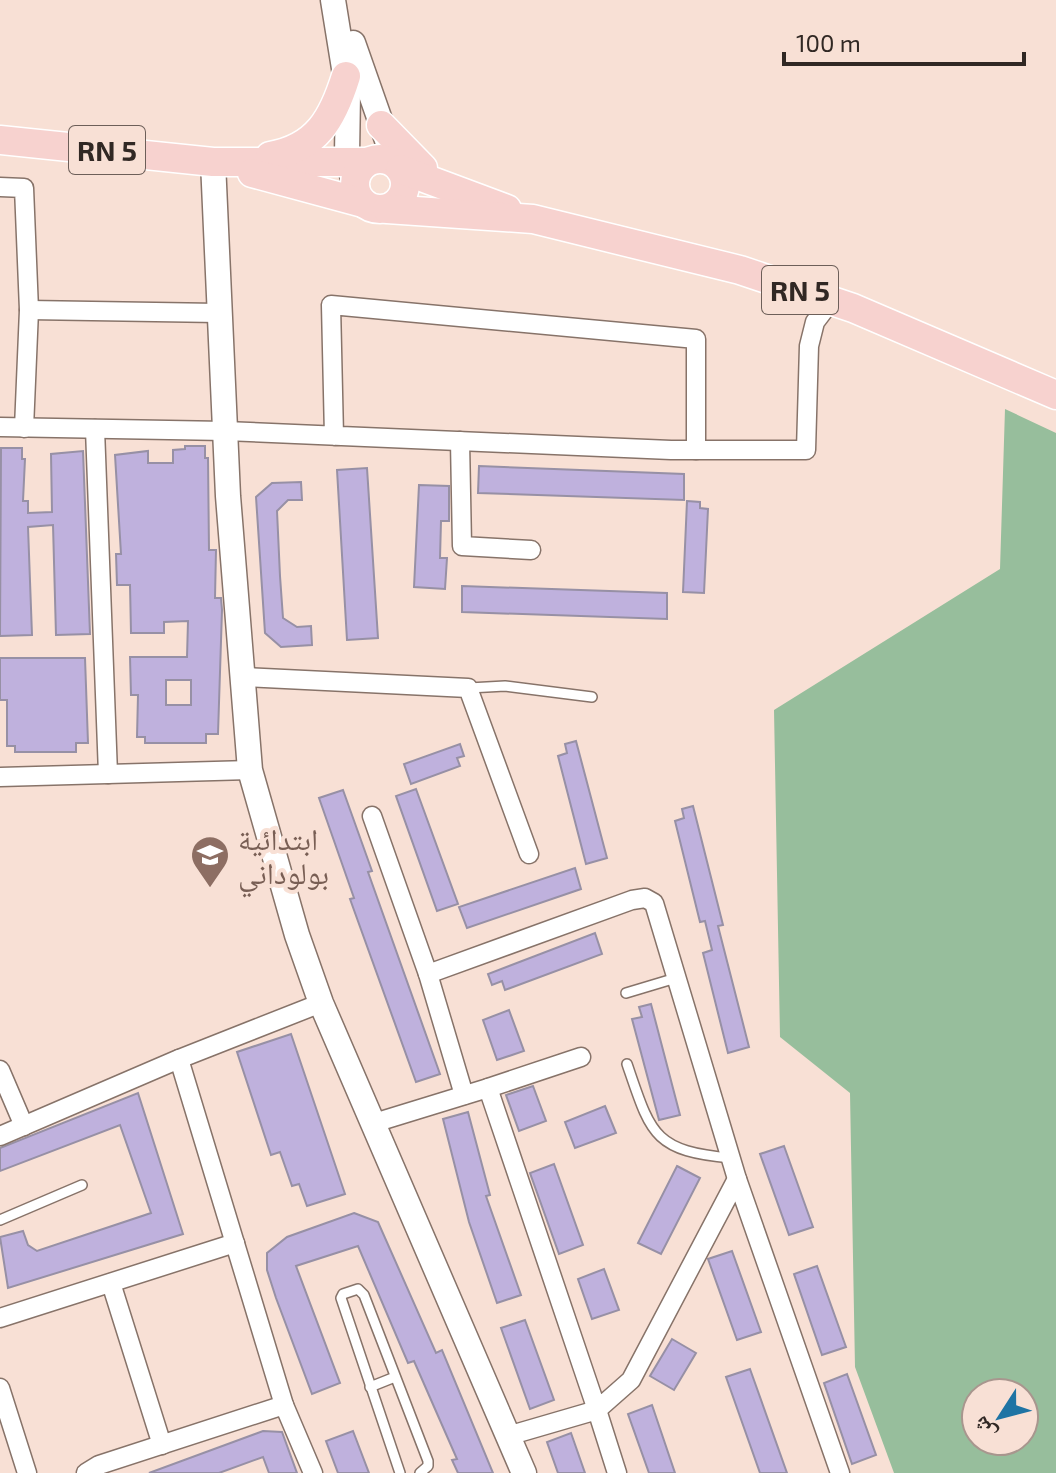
<svg xmlns="http://www.w3.org/2000/svg" width="1056" height="1473" viewBox="0 0 1056 1473" font-family="'Exo 2','Noto Naskh Arabic',sans-serif">
<style>
.forest{fill:#97be9c;fill-rule:evenodd}
.building{fill:#bfb1dd;stroke:#9790a5;stroke-width:2;fill-rule:evenodd}
.lines{fill:none;stroke-linecap:round;stroke-linejoin:round}
.lane-casing{stroke:#877369;stroke-width:12}
.street-casing{stroke:#877369;stroke-width:21}
.secondary-casing{stroke:#877369;stroke-width:27}
.primary-casing{stroke:#fff;stroke-width:31}
.lane{stroke:#fff;stroke-width:9}
.street{stroke:#fff;stroke-width:18}
.secondary{stroke:#fff;stroke-width:24}
.primary{stroke:#f7d2cf;stroke-width:28}
.labels{text-anchor:middle;dominant-baseline:central;stroke-width:8;stroke-linejoin:round;paint-order:stroke}
.shield{fill:#f8e0d5;stroke:#6d5f59;stroke-width:2}
.shield-label{font-size:28px;font-weight:bold;fill:#312824}
.education-label{font-size:30px;fill:#785e54;stroke:#f8e0d5;text-anchor:start}
</style>
<rect width="100%" height="100%" fill="#f8e0d5"/>
<!-- forest -->
<path class="forest" d="M1005,409L1056,433V1473H894L855,1367L850,1093L780,1037L774,710L1000,569ZM976,1393H1024V1441H976Z"/>
<!-- building -->
<g class="building">
<path d="M185,446H205V458H208L209,550H216L215,598H221L222,610L218,734H206V743H145V737H137L138,695H131L130,657H187L188,621L164,622V633H131L130,585H117L116,554H121L115,455L148,451V463H173V450L185,449ZM166,680H191V705H166Z"/>
<polygon points="1,448 22,448 22,459 25,459 23,501 28,501 28,513 52,512 51,454 83,451 90,634 56,635 53,525 28,527 32,635 0,636"/>
<polygon points="479,466 684,474 684,500 478,493"/>
<polygon points="367,468 378,638 347,640 337,470"/>
<polygon points="301,482 302,500 288,500 277,511 280,576 283,618 297,627 311,626 312,645 281,647 265,633 256,497 272,483"/>
<polygon points="419,485 449,486 449,521 441,521 440,558 447,558 445,589 414,587"/>
<polygon points="687,501 700,502 700,508 708,509 704,593 683,592"/>
<polygon points="462,586 667,593 667,619 462,612"/>
<polygon points="0,658 85,658 88,743 76,743 76,752 15,752 15,746 7,746 7,700 0,700"/>
<polygon points="576,741 607,858 586,864 558,756 567,753 565,744"/>
<polygon points="460,744 464,756 457,758 460,766 411,784 404,764"/>
<polygon points="416,789 458,904 437,911 396,796"/>
<polygon points="343,790 372,871 368,872 440,1074 416,1082 350,899 354,898 319,798"/>
<polygon points="693,806 723,925 718,926 749,1047 728,1053 703,953 712,950 705,921 700,922 675,821 684,818 682,809"/>
<polygon points="575,868 581,889 467,928 459,907"/>
<polygon points="595,933 602,954 505,990 502,981 492,985 488,974"/>
<polygon points="651,1004 680,1115 659,1120 632,1019 642,1017 639,1007"/>
<polygon points="509,1010 524,1051 497,1060 483,1020"/>
<polygon points="291,1034 345,1194 307,1206 299,1184 292,1186 280,1152 271,1155 237,1052"/>
<polygon points="533,1086 546,1121 519,1131 506,1095"/>
<polygon points="138,1093 183,1234 8,1288 0,1237 23,1231 28,1245 37,1251 151,1213 120,1125 0,1171 0,1148"/>
<polygon points="605,1106 616,1133 575,1148 565,1122"/>
<polygon points="468,1112 490,1195 486,1196 521,1295 497,1303 469,1222 443,1119"/>
<polygon points="784,1146 813,1227 789,1235 760,1154"/>
<polygon points="554,1164 583,1245 559,1254 530,1173"/>
<polygon points="677,1166 700,1178 661,1254 638,1243"/>
<polygon points="354,1213 378,1222 436,1353 442,1350 493,1473 458,1473 452,1460 457,1459 435,1409 414,1361 408,1363 358,1246 296,1266 340,1383 312,1394 276,1298 267,1270 267,1253 287,1237"/>
<polygon points="732,1251 761,1332 737,1340 708,1259"/>
<polygon points="817,1266 846,1347 822,1355 794,1274"/>
<polygon points="604,1269 619,1310 592,1319 578,1279"/>
<polygon points="525,1320 554,1400 530,1409 501,1328"/>
<polygon points="672,1339 696,1353 674,1390 650,1376"/>
<polygon points="750,1369 787,1473 760,1473 726,1377"/>
<polygon points="847,1374 876,1455 852,1464 824,1383"/>
<polygon points="652,1405 675,1473 649,1473 628,1414"/>
<polygon points="263,1431 282,1432 297,1473 269,1473 263,1457 219,1473 149,1473"/>
<polygon points="353,1431 369,1473 338,1473 326,1441"/>
<polygon points="571,1433 585,1473 558,1473 547,1442"/>
</g>
<g class="lines">
<!-- lane casing -->
<g class="lane-casing">
<g id="lane">
<polyline points="469,688 505,686 592,697"/>
<polyline points="626,993 676,978"/>
<path d="M627,1064C651,1134 653,1151 731,1158"/>
<polyline points="0,1220 82,1185"/>
<polyline points="370,1387 395,1377"/>
<polyline points="400,1473 341,1298 343,1294 358,1289 364,1295 428,1461 428,1466 420,1473"/>
</g>
</g>
<!-- street casing -->
<g class="street-casing">
<g id="street">
<polyline points="0,187 24,188 29,310 24,428"/>
<polyline points="29,310 218,313"/>
<polyline points="0,427 225,431 671,450 696,450 696,339 331,305 334,436"/>
<polyline points="95,429 108,774"/>
<polyline points="460,441 462,546 531,550"/>
<polyline points="696,450 806,450 809,346 815,322 831,301"/>
<polyline points="243,677 468,688 529,854"/>
<polyline points="0,777 250,770"/>
<polyline points="372,816 428,974 464,1095"/>
<polyline points="428,974 632,900 645,898 654,903 737,1179"/>
<polyline points="179,1059 321,1003"/>
<polyline points="0,1070 24,1126"/>
<polyline points="488,1088 581,1057"/>
<polyline points="374,1123 488,1088 597,1410 631,1380 737,1179 840,1473"/>
<polyline points="0,1136 179,1059 284,1405"/>
<polyline points="111,1283 162,1445"/>
<polyline points="0,1318 235,1243"/>
<polyline points="0,1388 27,1473"/>
<polyline points="511,1435 597,1410 617,1473"/>
<polyline points="86,1473 99,1465 284,1405 313,1473"/>
</g>
</g>
<!-- secondary casing -->
<g class="secondary-casing">
<g id="secondary">
<polyline points="333,0 348,93 347,155 354,183"/>
<polyline points="353,43 387,140"/>
<polyline points="213,162 228,496 250,770 297,935 321,1003 524,1473"/>
</g>
</g>
<!-- primary casing -->
<g class="primary-casing">
<g id="primary">
<polyline points="381,125 423,168"/>
<polyline points="0,140 213,162 367,162"/>
<path d="M270,156C317,148 333,118 346,76"/>
<circle cx="380" cy="184" r="25"/>
<polyline points="400,169 507,209"/>
<polyline points="252,173 363,203"/>
<polyline points="387,209 533,219 740,270 853,308 1056,395"/>
</g>
</g>
<!-- lane -->
<use href="#lane" class="lane"/>
<!-- street -->
<use href="#street" class="street"/>
<!-- secondary -->
<use href="#secondary" class="secondary"/>
<!-- primary -->
<use href="#primary" class="primary"/>
</g>
<!-- icons -->
<defs>
<g id="school-pin" transform="scale(2)"><path d="M0 17L-7.5 6A9.5 9.5 0 1 1 7.5 6Z" fill="#8d6e63" stroke="#f8e0d5"/><path d="M0-5L7-2L0 1L-7-2ZM-4 1L0 2.5L4 1V4Q0 6-4 4Z" fill="#fff"/></g>
</defs>
<g fill-rule="evenodd">
<use href="#school-pin" x="210" y="855"/>
</g>
<g class="labels">
<!-- shield labels -->
<g class="shield">
<rect x="69" y="126" width="76" height="48" rx="6"/>
<rect x="762" y="266" width="76" height="48" rx="6"/>
</g>
<g class="shield-label">
<text x="107" y="150">RN 5</text>
<text x="800" y="290">RN 5</text>
</g>
<!-- education labels -->
<g class="education-label">
<text x="238" y="838">ابتدائية<tspan x="238" dy="34">بولوداني</tspan></text>
</g>
</g>
<!-- north arrow -->
<g transform="translate(1000 1417) rotate(234)"><circle r="38" fill="#f8e0d5" stroke="#a8968e" stroke-width="2"/>
<path d="M0-6L14 30L0 20L-14 30Z" fill="#1f74a4"/>
<text y="-12" font-size="22" font-weight="bold" text-anchor="middle" fill="#312824">ش</text>
</g>
<!-- scale -->
<path d="M784 52v12h240v-12" fill="none" stroke="#312824" stroke-width="4"/>
<text x="796" y="52" font-size="24" fill="#312824" stroke="#f8e0d5" stroke-width="6" paint-order="stroke">100 m</text>
</svg>
